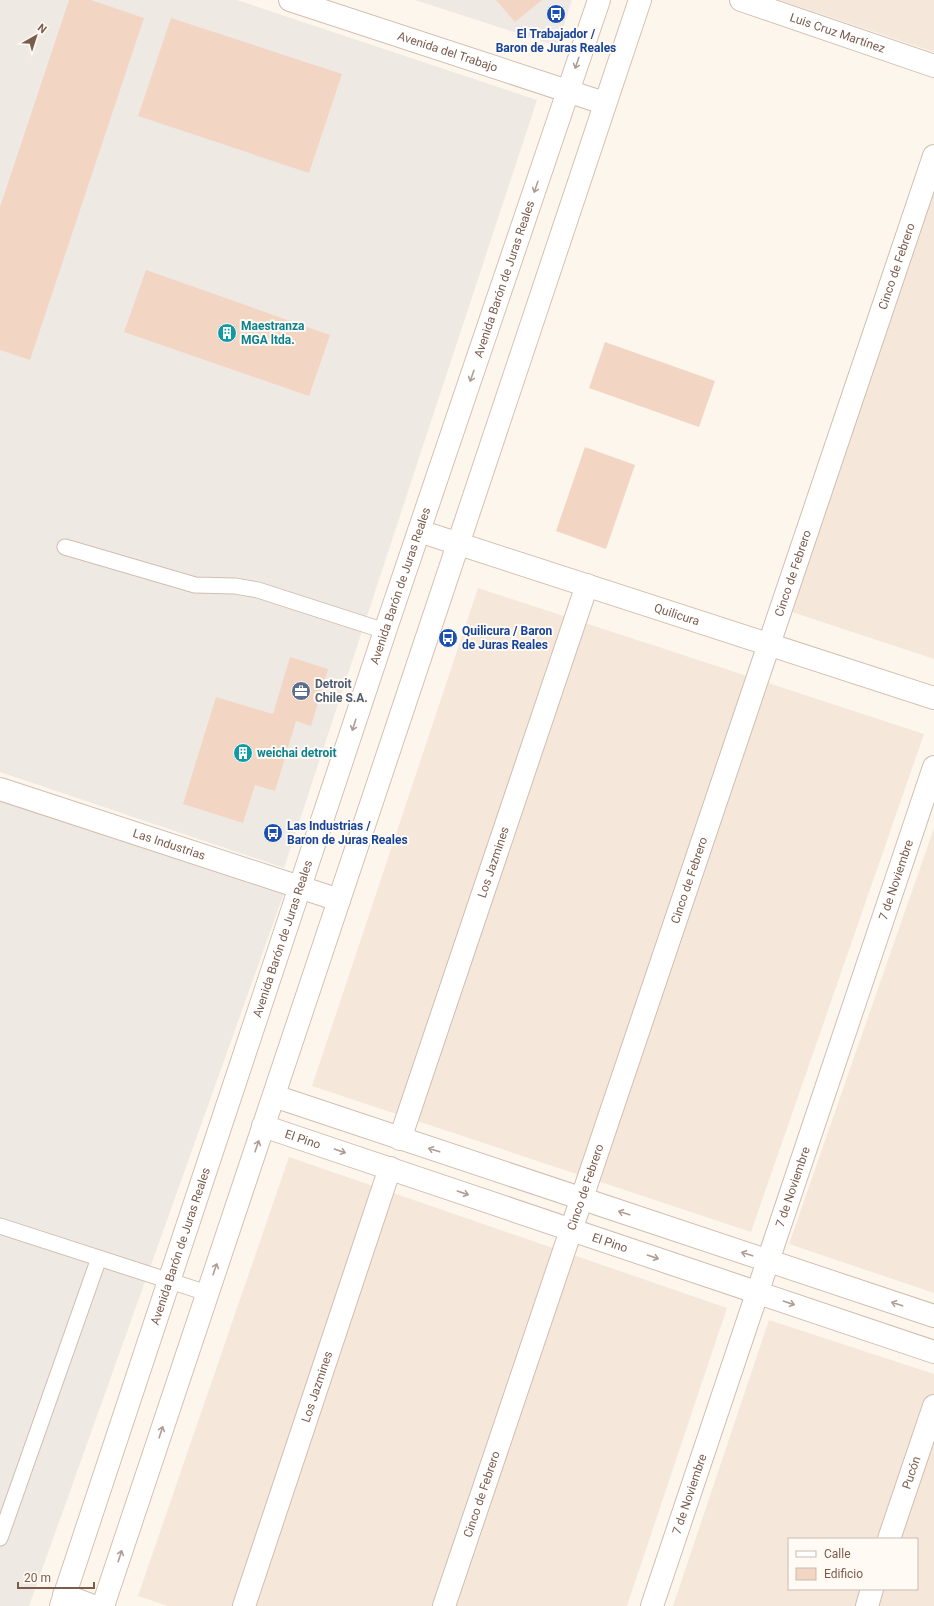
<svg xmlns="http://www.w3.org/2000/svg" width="934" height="1606" viewBox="0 0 934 1606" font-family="Roboto,sans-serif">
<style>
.residential{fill:#f5e8da;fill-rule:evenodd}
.industrial{fill:#efe9e4}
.building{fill:#f3d5c3}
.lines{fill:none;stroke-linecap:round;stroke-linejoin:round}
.lane-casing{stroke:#d1beb0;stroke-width:17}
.street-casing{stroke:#d1beb0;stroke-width:24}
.secondary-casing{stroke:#d6c0b0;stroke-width:24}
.lane{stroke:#fff;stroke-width:15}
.street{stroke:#fff;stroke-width:22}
.secondary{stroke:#fff;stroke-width:22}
.oneway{stroke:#af9d94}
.labels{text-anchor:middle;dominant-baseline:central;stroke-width:4;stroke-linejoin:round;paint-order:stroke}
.street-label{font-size:12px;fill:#7a5c4d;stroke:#fffaf3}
.transit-label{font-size:12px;font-weight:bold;fill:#164399;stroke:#fffaf3;text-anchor:start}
.culture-label{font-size:12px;font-weight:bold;fill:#0d838f;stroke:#fffaf3;text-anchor:start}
.service-label{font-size:12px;font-weight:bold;fill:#4e5e75;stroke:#fffaf3;text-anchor:start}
</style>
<rect width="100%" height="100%" fill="#fdf6ec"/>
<!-- residential -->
<g class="residential">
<polygon points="779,0 934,0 934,52"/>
<polygon points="934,192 934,659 792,612"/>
<polygon points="478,588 924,734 751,1232 312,1086"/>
<polygon points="934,828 934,1293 789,1244"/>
<polygon points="289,1157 727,1308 627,1606 168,1606 138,1596"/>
<path d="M769,1320L934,1374V1606H673ZM789,1539H917V1589H789Z"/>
</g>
<!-- industrial -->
<g class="industrial">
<polygon points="0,0 237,0 537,100 284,868 0,772"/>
<polygon points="415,0 572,0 557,46"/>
<polygon points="0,799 284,893 29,1606 0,1606"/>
</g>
<!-- building -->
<g class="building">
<polygon points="69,0 91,0 144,18 30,360 0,350 0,207"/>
<polygon points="496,0 542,0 515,22"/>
<polygon points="171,18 342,74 309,173 138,116"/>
<polygon points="146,270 330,335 309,396 124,332"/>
<polygon points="605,342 715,381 699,427 589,388"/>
<polygon points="585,447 635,465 606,549 556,531"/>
<polygon points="290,657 328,669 311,726 296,721 275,791 255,785 243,823 183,804 216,697 273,714"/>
</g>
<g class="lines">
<!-- lane casing -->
<g class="lane-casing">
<g id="lane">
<polyline points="65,547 195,585 235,586 258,590 385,631"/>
<polyline points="0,1226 207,1293"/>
<polyline points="0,1538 99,1258"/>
</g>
</g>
<!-- street casing -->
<g class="street-casing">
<g id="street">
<path id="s1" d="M290,0L604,103"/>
<path id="s2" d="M741,0L934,66"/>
<path id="s3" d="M0,789L339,900"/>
<polyline points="274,1096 934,1316"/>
<path id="s4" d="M263,1126L934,1352"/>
<path id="s5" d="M400,1139L587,585"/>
<path id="s6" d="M889,1539L934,1406"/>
<polyline points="64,1595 93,1606"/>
<path id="s7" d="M244,1606L390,1168"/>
<path id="s8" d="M444,1606L934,156"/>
<path id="s9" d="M652,1606L934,767"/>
<polyline points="867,1606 872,1589"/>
</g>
</g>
<!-- secondary casing -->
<g class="secondary-casing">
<g id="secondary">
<path id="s10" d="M419,531L934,698"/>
<path id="s11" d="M61,1606L385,631L599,0"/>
<polyline points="103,1606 640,0"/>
</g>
</g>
<!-- lane -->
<use href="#lane" class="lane"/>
<!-- street -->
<use href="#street" class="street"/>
<!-- secondary -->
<use href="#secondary" class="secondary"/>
</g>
<!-- one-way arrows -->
<defs><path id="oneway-shaft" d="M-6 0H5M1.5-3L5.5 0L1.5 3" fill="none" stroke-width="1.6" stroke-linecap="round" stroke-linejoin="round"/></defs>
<g class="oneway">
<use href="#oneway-shaft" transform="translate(577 63) rotate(109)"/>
<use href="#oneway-shaft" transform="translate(536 187) rotate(109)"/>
<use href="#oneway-shaft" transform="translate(472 376) rotate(109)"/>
<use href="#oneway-shaft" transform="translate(354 725) rotate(108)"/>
<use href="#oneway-shaft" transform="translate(257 1146) rotate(-71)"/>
<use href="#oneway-shaft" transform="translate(434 1150) rotate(-162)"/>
<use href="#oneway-shaft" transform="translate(340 1151) rotate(19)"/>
<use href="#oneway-shaft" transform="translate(463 1193) rotate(19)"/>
<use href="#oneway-shaft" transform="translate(624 1213) rotate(-162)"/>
<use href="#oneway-shaft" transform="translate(747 1254) rotate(-162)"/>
<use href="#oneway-shaft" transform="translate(653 1257) rotate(19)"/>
<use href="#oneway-shaft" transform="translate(215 1269) rotate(-71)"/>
<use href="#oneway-shaft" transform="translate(789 1303) rotate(19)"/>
<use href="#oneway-shaft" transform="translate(897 1304) rotate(-162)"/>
<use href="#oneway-shaft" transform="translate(161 1432) rotate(-72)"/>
<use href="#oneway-shaft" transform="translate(120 1556) rotate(-72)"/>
</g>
<!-- icons -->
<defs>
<g id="bus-disc" transform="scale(1)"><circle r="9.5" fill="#1a4fb4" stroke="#fffaf3"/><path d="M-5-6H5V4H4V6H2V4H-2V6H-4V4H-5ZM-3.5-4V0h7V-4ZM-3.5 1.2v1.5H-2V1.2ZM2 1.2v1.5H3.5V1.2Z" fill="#fff"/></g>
<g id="building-disc" transform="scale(1)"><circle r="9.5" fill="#0f9aa8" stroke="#fffaf3"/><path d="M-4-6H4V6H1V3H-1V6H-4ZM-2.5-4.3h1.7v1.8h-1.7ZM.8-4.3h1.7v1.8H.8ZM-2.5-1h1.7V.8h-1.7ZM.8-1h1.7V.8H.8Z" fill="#fff"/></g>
<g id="office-disc" transform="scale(1)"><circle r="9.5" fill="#5c6f8a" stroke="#fffaf3"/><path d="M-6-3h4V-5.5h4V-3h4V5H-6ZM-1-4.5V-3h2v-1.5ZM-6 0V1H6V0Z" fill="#fff"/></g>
</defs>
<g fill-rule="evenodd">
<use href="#bus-disc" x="556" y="14"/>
<use href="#building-disc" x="227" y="333"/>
<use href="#bus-disc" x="448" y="638"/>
<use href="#office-disc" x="301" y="691"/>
<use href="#building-disc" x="243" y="753"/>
<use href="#bus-disc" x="273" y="833"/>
</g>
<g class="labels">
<!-- street labels -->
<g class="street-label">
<text stroke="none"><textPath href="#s2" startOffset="102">Luis Cruz Martínez</textPath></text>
<text stroke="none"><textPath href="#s1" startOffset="166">Avenida del Trabajo</textPath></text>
<text stroke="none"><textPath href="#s8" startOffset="1414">Cinco de Febrero</textPath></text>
<text stroke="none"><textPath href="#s11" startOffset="1399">Avenida Barón de Juras Reales</textPath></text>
<text stroke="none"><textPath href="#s8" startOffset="1090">Cinco de Febrero</textPath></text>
<text stroke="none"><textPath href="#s11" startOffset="1075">Avenida Barón de Juras Reales</textPath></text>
<text stroke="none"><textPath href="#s10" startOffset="271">Quilicura</textPath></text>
<text stroke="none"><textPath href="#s3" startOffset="178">Las Industrias</textPath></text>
<text stroke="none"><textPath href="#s5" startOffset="292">Los Jazmines</textPath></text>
<text stroke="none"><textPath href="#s9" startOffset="766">7 de Noviembre</textPath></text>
<text stroke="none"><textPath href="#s8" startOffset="766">Cinco de Febrero</textPath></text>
<text stroke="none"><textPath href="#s11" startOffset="703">Avenida Barón de Juras Reales</textPath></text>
<text stroke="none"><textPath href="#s4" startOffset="42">El Pino</textPath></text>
<text stroke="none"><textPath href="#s9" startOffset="442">7 de Noviembre</textPath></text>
<text stroke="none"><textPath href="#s8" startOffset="442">Cinco de Febrero</textPath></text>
<text stroke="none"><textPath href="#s4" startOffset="366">El Pino</textPath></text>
<text stroke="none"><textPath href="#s11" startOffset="379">Avenida Barón de Juras Reales</textPath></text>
<text stroke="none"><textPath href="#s7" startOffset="231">Los Jazmines</textPath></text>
<text stroke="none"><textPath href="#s6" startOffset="70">Pucón</textPath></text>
<text stroke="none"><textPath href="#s9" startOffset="118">7 de Noviembre</textPath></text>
<text stroke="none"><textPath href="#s8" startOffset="118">Cinco de Febrero</textPath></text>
</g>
<!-- transit labels -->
<g class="transit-label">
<text x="556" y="34" text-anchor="middle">El Trabajador /<tspan x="556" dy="14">Baron de Juras Reales</tspan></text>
<text x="462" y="631">Quilicura / Baron<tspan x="462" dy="14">de Juras Reales</tspan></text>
<text x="287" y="826">Las Industrias /<tspan x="287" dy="14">Baron de Juras Reales</tspan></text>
</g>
<!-- culture labels -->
<g class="culture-label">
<text x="241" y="326">Maestranza<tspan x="241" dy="14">MGA ltda.</tspan></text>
<text x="257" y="753">weichai detroit</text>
</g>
<!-- service labels -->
<g class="service-label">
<text x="315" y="684">Detroit<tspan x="315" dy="14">Chile S.A.</tspan></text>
</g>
</g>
<!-- legend -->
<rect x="788" y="1538" width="130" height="52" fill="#fffaf3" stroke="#cabbb1"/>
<rect x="796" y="1551" width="20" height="6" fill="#ffffff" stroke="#cabbb1"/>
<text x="824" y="1558" font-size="12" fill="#7a5c4d">Calle</text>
<rect x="796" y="1568" width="20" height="12" fill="#f3d5c3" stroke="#cabbb1"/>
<text x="824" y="1578" font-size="12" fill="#7a5c4d">Edificio</text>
<!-- north arrow -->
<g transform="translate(36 36) rotate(39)" stroke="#fffaf3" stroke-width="3" paint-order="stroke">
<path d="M0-3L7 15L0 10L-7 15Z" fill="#7a5c4d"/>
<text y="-6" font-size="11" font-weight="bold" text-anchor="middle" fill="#7a5c4d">N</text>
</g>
<!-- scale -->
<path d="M18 1582v6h76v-6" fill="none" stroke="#7a5c4d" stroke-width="2"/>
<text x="24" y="1582" font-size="12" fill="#7a5c4d" stroke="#fffaf3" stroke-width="3" paint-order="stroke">20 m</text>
</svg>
